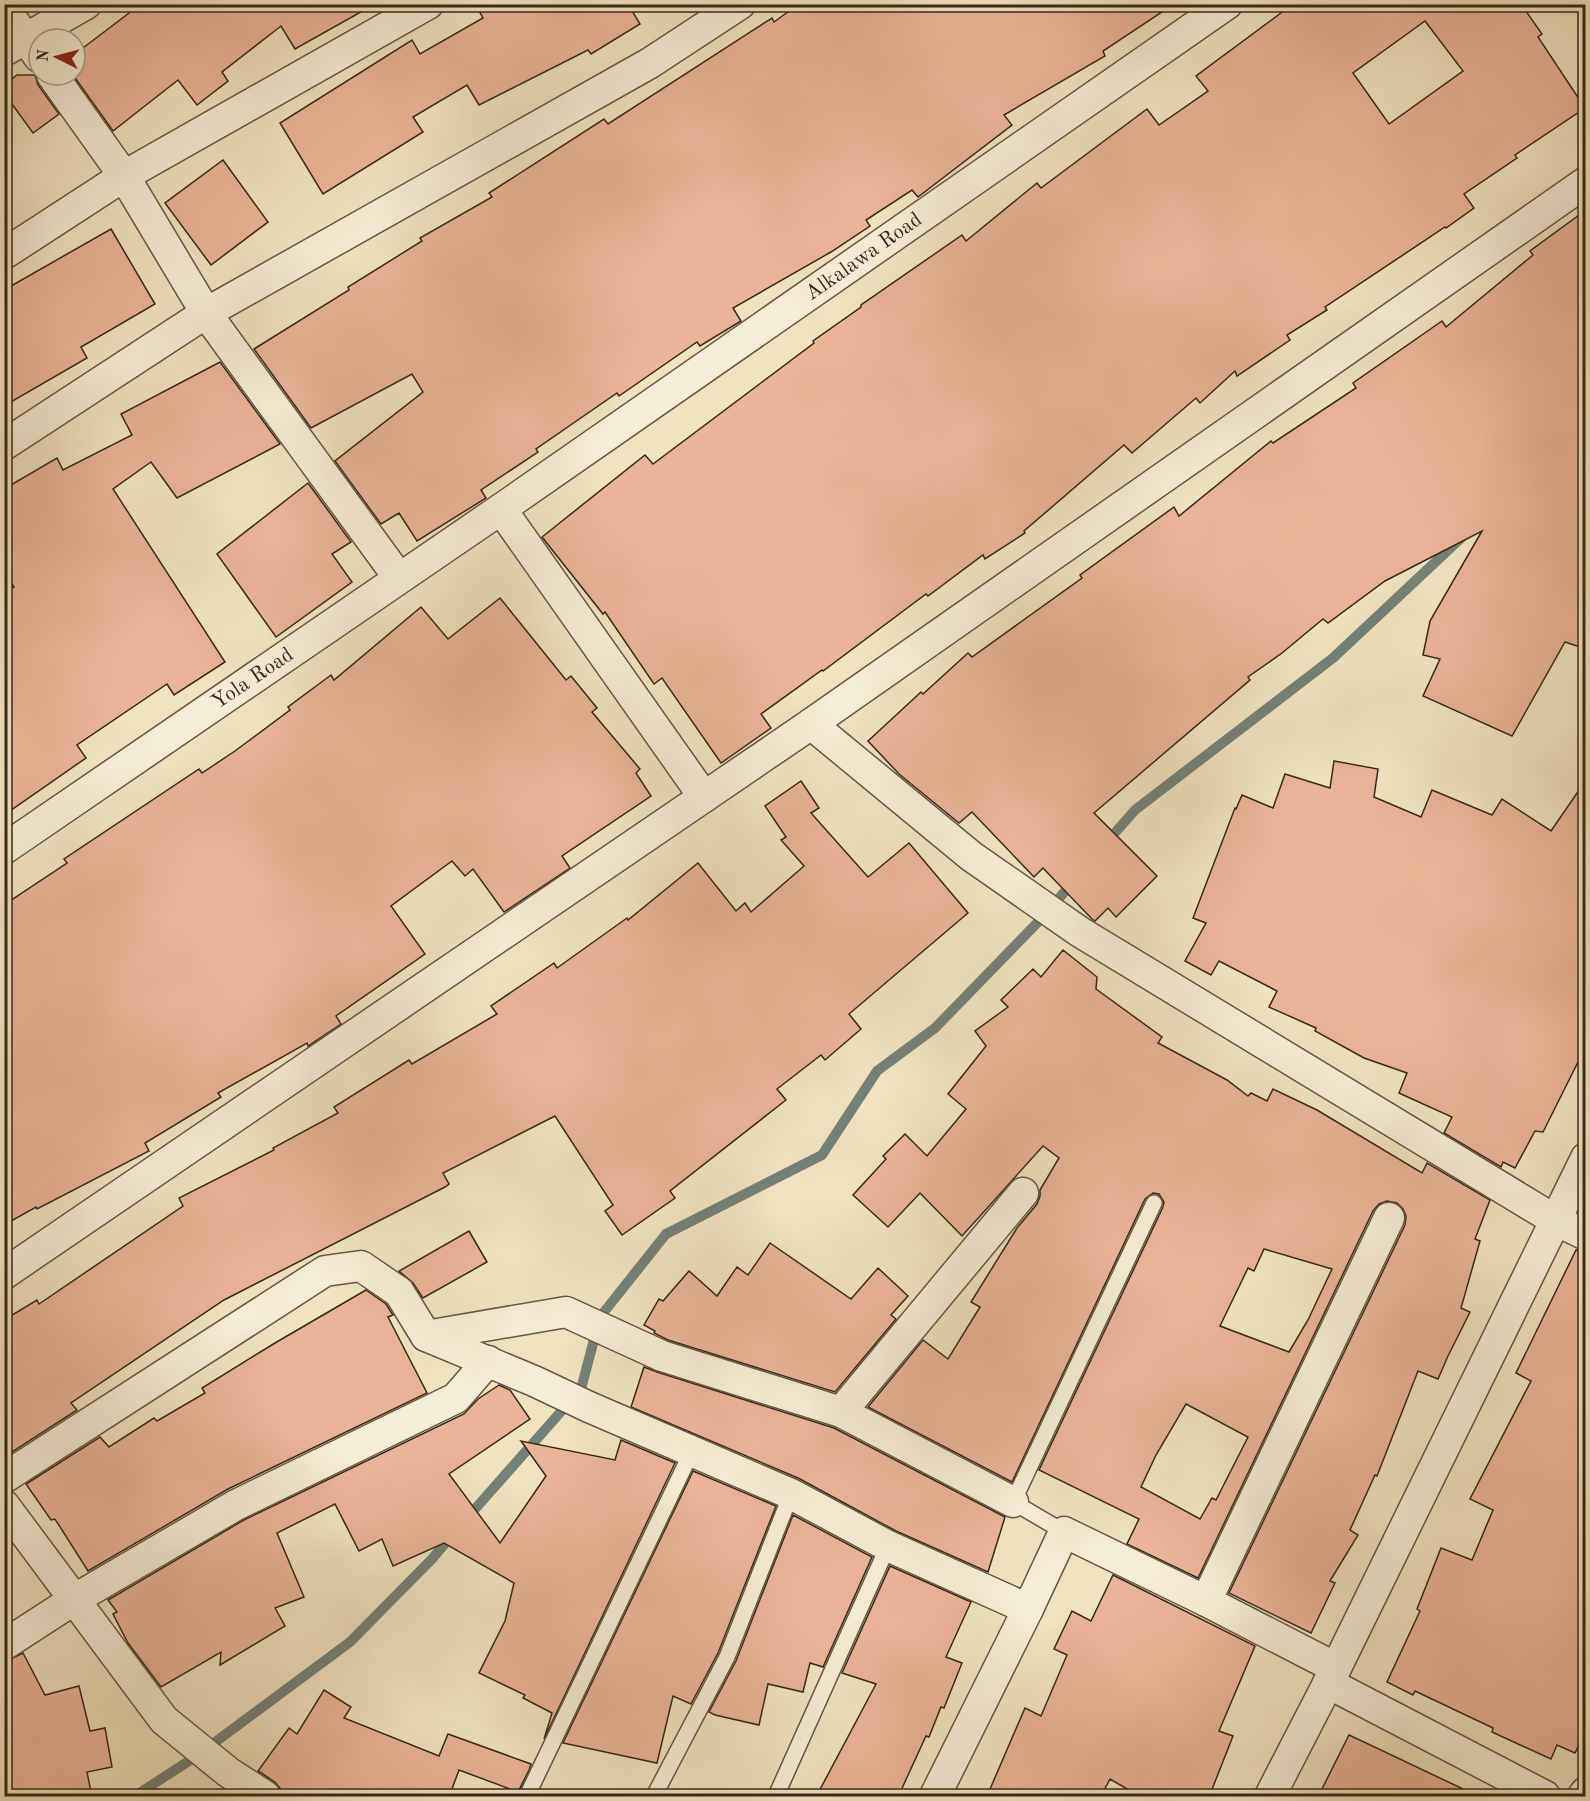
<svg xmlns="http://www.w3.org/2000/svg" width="1590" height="1801" viewBox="0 0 1590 1801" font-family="'Old Standard TT',serif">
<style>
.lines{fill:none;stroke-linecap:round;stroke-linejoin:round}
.stream{stroke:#748178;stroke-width:10}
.building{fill:#eab498;stroke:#382719;stroke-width:1.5;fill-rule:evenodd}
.service-casing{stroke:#665643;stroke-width:18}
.minor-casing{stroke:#665643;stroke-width:33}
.service{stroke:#f6edd6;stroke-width:15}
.minor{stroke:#f6edd6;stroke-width:30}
.labels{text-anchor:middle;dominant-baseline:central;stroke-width:5;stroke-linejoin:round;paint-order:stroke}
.street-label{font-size:21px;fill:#382719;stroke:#f6edd6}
</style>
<rect width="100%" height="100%" fill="#f1e3c0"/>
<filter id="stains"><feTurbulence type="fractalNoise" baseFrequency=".00333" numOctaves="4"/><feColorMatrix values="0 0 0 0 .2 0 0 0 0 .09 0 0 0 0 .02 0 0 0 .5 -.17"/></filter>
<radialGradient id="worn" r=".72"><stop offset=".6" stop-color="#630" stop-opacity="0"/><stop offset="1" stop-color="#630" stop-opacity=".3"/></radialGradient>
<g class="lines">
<!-- stream -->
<g class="stream">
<polyline points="1105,844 1135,810 1333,658 1461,538"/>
<polyline points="467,1518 581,1389 600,1317 666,1234 822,1155 877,1071 935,1028 1040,920 1074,881"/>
<polyline points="135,1796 195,1757 350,1642 432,1559 453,1534"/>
</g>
</g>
<!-- building -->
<g class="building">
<polygon points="141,4 375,4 295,49 281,26 222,72 228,81 197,105 178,80 113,131 73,75 75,75 75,54"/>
<polygon points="475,4 628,4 640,24 591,54 588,50 479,105 467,85 413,117 423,132 323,194 280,123 412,40 420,54 483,18"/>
<polygon points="799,4 1174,4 1103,51 1105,56 1004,115 1012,125 918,197 912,190 866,220 870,226 831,252 733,308 741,321 700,346 697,342 619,396 617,393 536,449 538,452 481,490 486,498 417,541 399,513 381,524 335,461 423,392 412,374 311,428 254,349 349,290 348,287 422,241 420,238 492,197 489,193 604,119 608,124 772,18 774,22"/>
<path d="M1293,4H1521L1542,34L1538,37L1585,108L1515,155L1517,158L1464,194L1474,208L1446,228L1445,227L1325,307L1327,310L1287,335L1290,340L1237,376L1235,371L1200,403L1196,398L1132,453L1124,445L1024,531L1025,533L985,559L983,555L928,596L926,594L823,671L822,670L761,714L771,728L721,763L662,678L654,684L605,612L603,614L542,537L645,455L653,464L814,343L813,341L861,307V305L962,235L966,241L1037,183L1041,188L1147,109L1159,125L1208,91L1196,76ZM1425,21L1463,71L1389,124L1353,73Z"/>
<polygon points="17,75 35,75 38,85 59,114 33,133 4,93 4,85"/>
<polygon points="223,160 268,222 211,265 165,203"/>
<polygon points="1586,210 1586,649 1565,642 1512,736 1423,696 1440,659 1423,655 1430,621 1482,531 1385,581 1328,623 1323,619 1282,653 1248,677 1250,680 1094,813 1157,876 1116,917 1108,908 1095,921 1092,919 1043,868 1034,877 972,812 959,823 899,774 868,741 921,692 923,694 968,653 972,657 1082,578 1080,575 1174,507 1179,516 1271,441 1273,443 1356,388 1353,383 1442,321 1446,327 1533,255 1530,251"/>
<polygon points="111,229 155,304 81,347 87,358 4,406 4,290"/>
<polygon points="220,362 280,444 177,498 151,462 113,489 225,662 174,695 167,684 77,745 86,758 4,815 4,593 14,587 4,570 4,489 57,458 63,470 132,435 121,414"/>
<polygon points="308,483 351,542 332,554 352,582 276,637 217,554"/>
<polygon points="500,598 566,680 571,676 597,708 592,712 640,769 636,773 651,796 562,856 570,868 504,912 473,869 465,876 452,861 391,906 425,954 336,1016 341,1024 308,1046 307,1043 218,1093 221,1097 145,1143 149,1151 37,1209 36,1207 4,1225 4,905 67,863 64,859 199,769 202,773 235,751 290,710 288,707 331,675 334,680 421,607 448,639"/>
<polygon points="1334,761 1378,769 1374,797 1421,817 1432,790 1492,815 1502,799 1551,831 1586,780 1586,1046 1543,1132 1535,1131 1515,1168 1503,1162 1501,1167 1444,1133 1452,1117 1399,1093 1407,1073 1364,1058 1315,1031 1316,1028 1269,1007 1277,991 1219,961 1211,975 1185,961 1206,923 1193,918 1235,808 1236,809 1242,795 1273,808 1285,774 1330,788"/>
<polygon points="801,781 819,808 811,813 868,877 909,843 968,913 849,1014 861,1029 825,1060 821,1055 777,1089 786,1100 670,1191 675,1198 622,1235 605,1211 613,1205 555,1116 443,1173 449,1184 445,1187 224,1300 71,1403 77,1410 6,1456 4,1320 37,1300 39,1304 183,1206 179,1198 274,1150 273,1148 338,1113 334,1107 409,1060 412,1064 497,1014 491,1006 554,963 557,968 627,918 628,920 698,863 736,911 745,903 751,912 804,866 781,840 786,837 765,806"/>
<path d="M1063,950L1097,977L1096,989L1162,1037L1158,1043L1227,1080L1248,1096L1251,1093L1267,1101L1273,1089L1317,1110L1422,1173L1427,1163L1490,1200L1475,1239L1480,1241L1461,1308L1470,1312L1448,1356L1438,1379L1418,1371L1377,1476L1375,1475L1350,1530L1358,1535L1330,1581L1335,1583L1311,1633L1229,1593L1405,1225L1406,1216L1403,1209L1397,1203L1387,1201L1379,1204L1373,1211L1198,1578L1127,1544L1139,1519L1039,1470L1163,1207L1164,1202L1159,1194L1153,1193L1145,1199L1012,1482L868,1407L923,1340L948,1359L980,1307L971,1302L1017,1228L1037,1204L1040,1196V1190L1059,1158L1043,1146L962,1236L920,1193L888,1227L853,1195L886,1159L883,1156L905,1134L927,1156L966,1109L948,1094L986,1046L975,1031L1008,1007L1001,1000L1033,969L1041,977ZM1264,1249L1332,1269L1308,1320L1289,1352L1220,1326L1248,1268L1254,1271ZM1186,1404L1248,1437L1216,1500L1212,1498L1200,1519L1141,1487L1156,1455Z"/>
<polygon points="469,1231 487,1262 423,1298 413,1283 399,1271"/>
<polygon points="770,1243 851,1299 878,1268 908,1296 891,1315 896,1319 835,1392 668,1340 654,1333 655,1331 644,1325 659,1299 663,1301 689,1271 717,1296 737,1267 748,1275"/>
<polygon points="1576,1250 1586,1252 1586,1730 1575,1753 1557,1745 1551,1759 1492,1732 1493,1728 1415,1691 1413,1695 1387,1682 1420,1611 1417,1609 1441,1548 1472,1560 1493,1510 1470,1499 1531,1381 1516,1373"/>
<polygon points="366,1290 386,1304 393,1315 388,1317 427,1393 228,1489 88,1571 55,1519 51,1520 26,1484 100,1437 109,1447 154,1418 157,1421 205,1393 202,1388 275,1343"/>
<polygon points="644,1367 657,1372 834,1428 1005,1517 988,1572 896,1531 798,1478 631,1407"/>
<polygon points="499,1385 510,1390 530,1419 449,1474 500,1543 546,1476 521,1441 615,1460 621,1440 675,1463 544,1739 552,1713 523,1698 525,1695 479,1673 505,1621 514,1583 444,1543 393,1566 382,1539 359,1551 335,1504 277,1533 304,1597 275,1608 285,1626 220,1665 221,1652 161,1687 128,1643 113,1614 117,1612 108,1600 244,1520 464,1414 478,1399"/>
<polygon points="693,1471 776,1506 718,1653 691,1704 673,1696 657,1763 563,1743"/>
<polygon points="793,1515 872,1557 823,1667 810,1663 803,1692 768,1684 759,1725 715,1715 709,1712 736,1661"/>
<polygon points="890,1566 971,1602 946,1657 962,1663 944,1708 941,1707 929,1737 926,1736 898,1797 816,1797 876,1684 842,1673"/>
<polygon points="1113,1575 1255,1646 1219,1731 1233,1736 1209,1797 1141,1797 1110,1779 1101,1796 987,1796 1025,1708 1041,1716 1067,1655 1054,1649 1072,1611 1091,1621"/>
<polygon points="23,1653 45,1695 79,1686 90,1731 105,1728 112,1767 87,1772 92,1797 4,1797 4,1662"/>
<polygon points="324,1690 351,1707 344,1718 439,1756 448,1734 531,1764 529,1770 518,1792 459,1770 449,1797 282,1797 280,1788 275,1782 258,1771 289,1728 297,1734"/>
<polygon points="1349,1735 1366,1743 1480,1797 1318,1797"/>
</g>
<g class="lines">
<!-- service casing -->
<g class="service-casing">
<g id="service">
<polyline points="1064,1532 1013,1502 1154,1203"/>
<polyline points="527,1796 692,1451"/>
<polyline points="654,1796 727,1657 791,1494"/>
<polyline points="776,1796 888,1546"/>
</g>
</g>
<!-- minor casing -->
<g class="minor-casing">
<g id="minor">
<polyline points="4,8 39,57"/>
<polyline points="4,51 86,4"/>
<polyline points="52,75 124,176 206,313 399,578"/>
<polyline points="4,254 124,176 428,4"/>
<polyline points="4,445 206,313 650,63 740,4"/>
<polyline points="501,509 704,797"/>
<polyline points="811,724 971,856 1080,932 1555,1220 1586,1235"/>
<polyline points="4,849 501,509 1227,4"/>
<polyline points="4,1274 811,724 1586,182"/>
<polyline points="426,1336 566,1312 662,1356 841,1412 1013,1502"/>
<polyline points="841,1412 1023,1193"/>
<polyline points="4,1478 325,1271 361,1266 399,1292 426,1336 534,1381 589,1407 791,1494 888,1546 1028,1609"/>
<polyline points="4,1505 164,1720 228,1772 265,1796"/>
<polyline points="1206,1601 1389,1218"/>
<polyline points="4,1645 75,1599 236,1505 456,1398 488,1361"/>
<polyline points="1328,1683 1545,1796"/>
<polyline points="935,1796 1028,1609 1064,1532 1206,1601 1336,1668"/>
<polyline points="1270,1796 1336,1668 1586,1158"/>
<polyline points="1583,1796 1586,1792"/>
</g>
</g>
<!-- service -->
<use href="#service" class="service"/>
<!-- minor -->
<use href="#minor" class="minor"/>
</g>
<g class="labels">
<!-- street labels -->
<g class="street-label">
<text transform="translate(864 257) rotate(-35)">Alkalawa Road</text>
<text transform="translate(253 679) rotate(-34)">Yola Road</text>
</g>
</g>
<!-- margin -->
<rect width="1590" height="1801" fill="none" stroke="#f1e3c0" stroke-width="24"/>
<rect x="6" y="6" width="1578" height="1789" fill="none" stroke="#382719" stroke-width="3"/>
<rect x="12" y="12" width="1566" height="1777" fill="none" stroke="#382719" stroke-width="1.5"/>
<!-- north arrow -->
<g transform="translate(57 57) rotate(276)"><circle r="28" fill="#f6edd6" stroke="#aa9e8a" stroke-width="1.5"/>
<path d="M0-4.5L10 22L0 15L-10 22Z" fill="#8f2418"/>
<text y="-9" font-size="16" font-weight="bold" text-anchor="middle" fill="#382719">N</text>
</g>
<rect width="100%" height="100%" filter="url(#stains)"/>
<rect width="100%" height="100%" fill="url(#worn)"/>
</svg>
